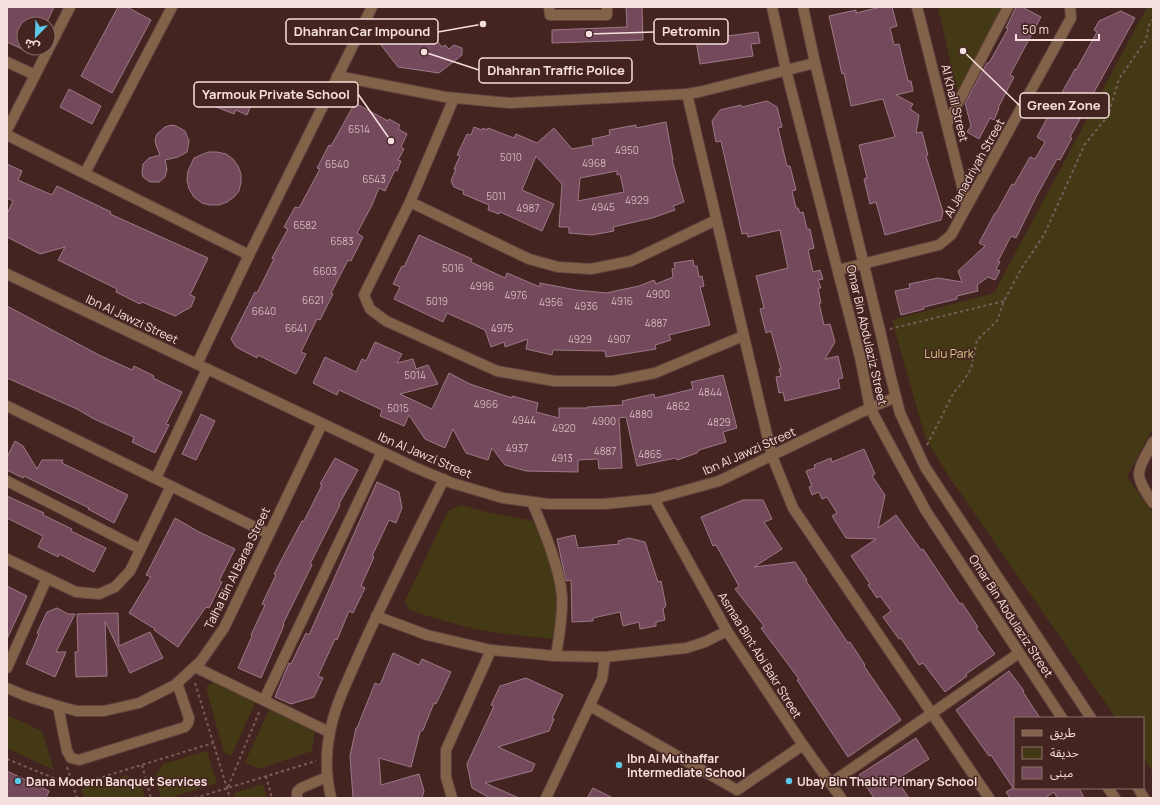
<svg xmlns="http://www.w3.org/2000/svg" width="1160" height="805" viewBox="0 0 1160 805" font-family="Manrope,'Noto Sans Arabic',sans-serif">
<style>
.green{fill:#433914}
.building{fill:#73495b;stroke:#9d7988;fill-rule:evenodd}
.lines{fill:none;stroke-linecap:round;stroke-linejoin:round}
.minor-casing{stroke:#60423f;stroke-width:12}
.path{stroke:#795c59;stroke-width:2;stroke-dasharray:3 3;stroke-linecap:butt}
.minor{stroke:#826349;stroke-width:10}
.poi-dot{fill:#5ac8e6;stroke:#442421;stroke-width:1.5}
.labels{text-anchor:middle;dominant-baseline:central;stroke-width:3;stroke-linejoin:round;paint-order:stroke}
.number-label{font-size:10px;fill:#d5babc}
.street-label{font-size:12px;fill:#f6e0dd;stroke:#442421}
.park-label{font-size:12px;fill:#dac57f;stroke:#442421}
.poi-label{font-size:12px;font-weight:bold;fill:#f6e0dd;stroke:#442421;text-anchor:start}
.leader{fill:none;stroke:#f6e0dd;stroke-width:1.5}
.callout-dot{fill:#f6e0dd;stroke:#442421;stroke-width:1.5}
.callout{fill:#442421;stroke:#f6e0dd;stroke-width:1.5}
.callout-label{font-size:13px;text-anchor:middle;font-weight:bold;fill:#f6e0dd}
</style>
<rect width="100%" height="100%" fill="#442421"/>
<!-- green -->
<g class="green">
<polygon points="938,7 1001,7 958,95"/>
<polygon points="1147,7 1153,7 1153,427 1127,477 1153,513 1153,772 1143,758 1143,718 1116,718 948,475 925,437 892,320 994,293"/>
<path d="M461,505L486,512L533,521C544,544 555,569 557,595C558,610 557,625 556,639C526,636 495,634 466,627C447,622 428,616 409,610L405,601L448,511Z"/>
<polygon points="213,682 256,701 231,756 224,753 206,687"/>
<polygon points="269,710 315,731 312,751 259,769 245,762"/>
<polygon points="7,715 42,731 54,770 7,748"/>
<polygon points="207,751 217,783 170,798 161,798 155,777 163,764"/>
<polygon points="126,775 140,782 145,798 84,798 81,789"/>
<polygon points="263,784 267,798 235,798 234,793"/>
</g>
<!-- building -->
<g class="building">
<polygon points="7,7 54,7 46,24 24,24 24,50 7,42"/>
<polygon points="118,7 127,7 151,20 112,93 81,76"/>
<polygon points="626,7 642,7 643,40 552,43 552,30 627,27"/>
<polygon points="881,7 892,7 897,26 890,28 894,45 899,44 908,81 911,81 913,91 896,95 913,104 910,109 919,115 916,133 922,132 928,155 926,156 943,212 941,220 885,235 876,202 870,204 864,179 867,178 859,145 895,137 883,99 851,106 844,73 842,74 829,16 856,10 856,13"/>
<polygon points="1016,7 1022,7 1041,17 1010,75 1014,77 998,108 999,108 994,120 990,118 979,139 967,132 971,126 965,103 987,63 989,63 1008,29 1006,28"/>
<polygon points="1121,11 1135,18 1084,110 1085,110 1070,137 1072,138 1060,160 1057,159 1036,197 1016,238 1011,236 998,261 1000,262 996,269 1000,271 995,280 988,277 977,285 978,291 957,296 957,299 924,307 924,309 901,315 895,291 910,288 909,284 938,278 962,282 958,271 985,246 979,243 995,213 996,213 1012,184 1014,185 1030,157 1035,159 1045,142 1037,137 1059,96 1060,96 1075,69 1076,70 1097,32 1094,30 1099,21"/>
<polygon points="758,32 760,43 751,44 753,56 700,64 696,40"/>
<polygon points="414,35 423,35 431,37 437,41 442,47 445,45 449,49 454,45 462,48 462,55 439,73 398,67 381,45 384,39 392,37 396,40 399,39 401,41"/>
<polygon points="213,86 252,103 247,115 236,110 234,114 206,103"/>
<polygon points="69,89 101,106 92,124 60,107"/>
<polygon points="767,101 777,107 782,127 778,128 787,166 790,166 796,190 792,191 796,208 798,208 800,213 803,212 807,229 810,229 814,248 808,250 813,272 820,270 823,279 818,280 821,288 818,288 821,303 819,303 824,325 830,324 835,342 825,359 838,356 843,378 838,379 840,388 785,401 783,392 779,393 776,377 781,376 779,369 781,369 771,331 766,333 760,309 764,308 756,276 788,268 780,230 748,237 747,233 742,234 721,141 716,142 712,121 720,110 741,105 742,107"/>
<polygon points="355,103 388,121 389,119 400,125 398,129 407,134 401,147 404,149 398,160 401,161 397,171 395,170 385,191 379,188 372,205 357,233 363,237 351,261 348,260 331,293 333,294 320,320 317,319 301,352 306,354 296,374 258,355 257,358 236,347 231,339 255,292 257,293 274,259 272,258 288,229 284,227 295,207 299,208 320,169 317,168 329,145 331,146"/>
<path d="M666,122L673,160H672L684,202L673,206L675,210L652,218L613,227L614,231L592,235L569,233V227H559L562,184L536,156L522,190L554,204L542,231L500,212L499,214L488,210L489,205L463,194L464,191L454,187L451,181L456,169H454L460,156L457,155L467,134L471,135L474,127L482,130L483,128L487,130L488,128L514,138L516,134L537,143L554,128L572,149L593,145L592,139L610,135L609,130L636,125V128ZM617,171V175L620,174L624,192L578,201L580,178Z"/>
<polygon points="171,125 176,126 185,131 189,141 187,152 178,157 165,160 167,169 165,177 159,182 150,182 143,177 142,173 143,164 149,158 160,155 156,145 155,140 157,134 165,127"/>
<polygon points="208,152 217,152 226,154 233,159 238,166 241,174 241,182 239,191 234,197 227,202 219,205 210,205 202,203 194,197 189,189 187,180 188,171 194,158"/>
<polygon points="7,164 22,171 18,180 52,195 57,186 111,212 110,214 208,258 190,295 195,297 191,307 175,316 142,302 140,304 116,292 117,289 58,260 65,247 40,254 7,237 7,214 13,201 7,198"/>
<polygon points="419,235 472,259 471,262 505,278 507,273 540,287 540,283 576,290 606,293 639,286 654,280 656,284 673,277 672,269 675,268 674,263 693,260 694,266 697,266 699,277 702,276 704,286 700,287 710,325 669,335 671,340 655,345 656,349 606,357 605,351 553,350 552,355 526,349 528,339 505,347 504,342 491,347 485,330 447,313 443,322 394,299 400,287 393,284 402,266 404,267"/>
<polygon points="7,306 99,355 132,370 134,366 154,376 153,378 182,392 166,424 169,425 155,453 132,442 134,437 94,419 77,409 7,378"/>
<polygon points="375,342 402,354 397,363 413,359 416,369 428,365 438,384 400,394 432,409 449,373 470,384 512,398 512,396 538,403 536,412 559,418 559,408 587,408 587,407 623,405 622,401 654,394 655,398 693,389 691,382 723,375 737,428 723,432 726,442 699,450 697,453 677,460 676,458 637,466 626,417 619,418 622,468 599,469 598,459 578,460 578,472 526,471 505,465 492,448 488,460 466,453 453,429 445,448 425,439 409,415 404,426 380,416 382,410 339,390 337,395 313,383 325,357 356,372 362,359 366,361"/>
<polygon points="201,414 215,421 196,460 182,454"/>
<polygon points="15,441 23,446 37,469 42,460 63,460 62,463 128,495 114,523 88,509 89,508 24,476 23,478 7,470 7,457"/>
<polygon points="864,449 875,474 872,476 885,495 878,528 896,515 921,550 923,549 960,604 962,603 978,627 976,628 995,654 966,674 967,676 945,692 923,663 919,665 901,638 899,639 883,617 891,611 880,596 877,598 868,585 870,584 851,556 876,539 846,538 832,516 837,513 827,497 822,499 819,492 812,495 809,487 812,486 806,471 815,468 814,465 831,458 832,462"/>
<polygon points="335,458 358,470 339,504 340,505 310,564 312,565 283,624 284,625 261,678 238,668 252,636 251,635 265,605 262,604 276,575 274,574 302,521 304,521 322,485 320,484"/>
<polygon points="377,482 399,492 402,508 396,523 389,520 372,556 374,557 361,586 365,588 353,613 349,611 337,640 335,639 318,676 323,678 314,697 291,704 275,697 289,663 291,664 306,633 309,635"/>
<polygon points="7,496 44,513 43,515 72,529 71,531 106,548 94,572 59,554 58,557 38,547 43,536 7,518"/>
<polygon points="743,500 763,500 772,519 764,522 782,549 754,567 795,562 807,580 806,581 848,643 850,642 865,665 864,666 901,720 848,757 797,680 799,679 761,628 764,626 735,589 739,586 716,545 713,546 701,517"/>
<polygon points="175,518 199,532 235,549 219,581 222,582 209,608 206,607 178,647 154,630 155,629 129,613 151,577 146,575"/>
<polygon points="575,535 578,548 619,544 618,541 629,538 645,542 658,582 661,581 666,606 663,609 665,620 656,622 656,626 640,629 639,622 623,626 620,612 593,618 593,621 572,622 571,580 566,581 557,539"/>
<polygon points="7,586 27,596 7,639"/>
<polygon points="57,608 68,614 75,614 56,652 66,652 55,677 26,664 39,634 37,633 47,612"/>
<polygon points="118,613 119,646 150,632 163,658 130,673 105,621 107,676 76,677 75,652 78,652 77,614"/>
<polygon points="393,653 419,665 422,659 451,672 436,704 434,703 423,730 420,732 411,767 379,758 381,785 419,774 424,791 422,798 353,798 350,756 356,728 357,728 375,683 380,685"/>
<polygon points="1009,671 1024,691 1023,692 1040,718 1015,718 1015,788 1079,788 1084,798 1057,798 1054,792 1045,798 1010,798 1006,792 1013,788 991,755 989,756 956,710"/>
<polygon points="526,678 563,695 552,718 554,719 549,731 498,747 535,764 532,771 485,783 519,798 490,798 472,788 467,764 494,706 491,705 500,686"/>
<polygon points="916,738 929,759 897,779 899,781 898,782 909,798 874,798 859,775"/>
<polygon points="7,771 49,791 46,798 7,798"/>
<polygon points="593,788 613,798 587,798"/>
</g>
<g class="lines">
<!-- minor casing -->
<g class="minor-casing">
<g id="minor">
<polyline points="549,7 550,15 607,15 607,7"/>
<polyline points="772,7 786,70 860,357 870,408 926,511 1062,718"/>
<polyline points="803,7 815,63 880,331 890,374 900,413 925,467 1091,718"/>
<polyline points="917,7 967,206"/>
<polyline points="7,62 35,75"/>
<polyline points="337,76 445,97 509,103 687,94 699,92 815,63"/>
<polyline points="687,94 772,456 793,508 989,798"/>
<polyline points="454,98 410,202 364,295 370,309 386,321 497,371 554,381 614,381 655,373 743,336"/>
<polyline points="947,124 1008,7"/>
<polyline points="7,130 70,7"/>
<polyline points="7,135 249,255"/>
<polyline points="85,173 172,7"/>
<polyline points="410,202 529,259 558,267 591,269 631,261 716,220"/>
<polyline points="838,270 939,245 951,235 1071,18 1070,7"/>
<polyline points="7,274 414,467 452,483 503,498 548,504 604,504 654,499 719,481 870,408 896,397"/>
<polyline points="197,364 249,255 372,7"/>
<polyline points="7,406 269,534"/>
<path d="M1153,442C1137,473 1132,472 1153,503"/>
<polyline points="156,478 207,369"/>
<polyline points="7,481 140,549"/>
<polyline points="654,499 727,631 803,745 841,798"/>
<path d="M532,502C543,528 560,568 562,597C563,616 559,636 556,656"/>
<polyline points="7,559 76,592 99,594 115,587 130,571 171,486"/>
<polyline points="376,616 427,635 491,650 556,656 605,657 686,648 705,642 727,631"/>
<polyline points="195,667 329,732"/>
<polyline points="7,668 47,578"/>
<polyline points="7,688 26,696 58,706 77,711 104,711 139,703 175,685 201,661 224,628 322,424"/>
<polyline points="264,700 382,452"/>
<polyline points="58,706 67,751 71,758 79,760 185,727 188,723 189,718 177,683"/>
<polyline points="590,706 737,790 803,745"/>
<polyline points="831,783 1019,653"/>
<polyline points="1108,788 1115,798"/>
<polyline points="1138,788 1144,798"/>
<polyline points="297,798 297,792 301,788 327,777"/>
<path d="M331,798C326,776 325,754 330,732C335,704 349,678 360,652C386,594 415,537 444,479"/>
<polyline points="452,798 446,777 446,750 491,650"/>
<polyline points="546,798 602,679 605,657"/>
</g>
</g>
<!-- path -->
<g class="path">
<polyline points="890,329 1004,301"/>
<polyline points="927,445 954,392 962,383 971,369 977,340 997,321 1004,301 1021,269 1044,235 1085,144 1108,116 1119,79 1146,40 1149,25 1153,19"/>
<polyline points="195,683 230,798"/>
<polyline points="7,759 73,786 213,743"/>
<polyline points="142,765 151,798"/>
<polyline points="67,767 77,798"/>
<polyline points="266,776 272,798"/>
<polyline points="228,787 260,710"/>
<polyline points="195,798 316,761"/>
</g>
<!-- minor -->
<use href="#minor" class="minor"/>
</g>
<!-- markers -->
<g class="poi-dot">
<circle cx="619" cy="765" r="4"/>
<circle cx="18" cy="781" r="4"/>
<circle cx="789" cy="781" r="4"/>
</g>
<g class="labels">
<!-- number labels -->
<g class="number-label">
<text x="359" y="129">6514</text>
<text x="627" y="150">4950</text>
<text x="511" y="157">5010</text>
<text x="594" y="163">4968</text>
<text x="337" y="164">6540</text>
<text x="374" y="179">6543</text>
<text x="496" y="196">5011</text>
<text x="637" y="200">4929</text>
<text x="603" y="207">4945</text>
<text x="528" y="208">4987</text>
<text x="305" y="225">6582</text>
<text x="342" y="241">6583</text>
<text x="453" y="268">5016</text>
<text x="325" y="271">6603</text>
<text x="482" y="286">4996</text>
<text x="658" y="294">4900</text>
<text x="516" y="295">4976</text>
<text x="313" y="300">6621</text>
<text x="437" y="301">5019</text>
<text x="622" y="301">4916</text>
<text x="551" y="302">4956</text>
<text x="586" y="306">4936</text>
<text x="264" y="311">6640</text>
<text x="656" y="323">4887</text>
<text x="296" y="328">6641</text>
<text x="502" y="328">4975</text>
<text x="580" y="339">4929</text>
<text x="619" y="339">4907</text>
<text x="415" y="375">5014</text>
<text x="710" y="392">4844</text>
<text x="486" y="404">4966</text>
<text x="678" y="406">4862</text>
<text x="398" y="408">5015</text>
<text x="641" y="414">4880</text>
<text x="524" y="420">4944</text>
<text x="604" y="421">4900</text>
<text x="719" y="422">4829</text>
<text x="564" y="428">4920</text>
<text x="517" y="448">4937</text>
<text x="605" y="451">4887</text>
<text x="650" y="454">4865</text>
<text x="562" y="458">4913</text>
</g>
<!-- street labels -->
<g class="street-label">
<text transform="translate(955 103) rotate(76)">Al Khalil Street</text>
<text transform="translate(974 168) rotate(-61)">Al Janadriyah Street</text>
<text transform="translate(132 319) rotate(25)">Ibn Al Jawzi Street</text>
<text transform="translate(867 335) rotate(77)">Omar Bin Abdulaziz Street</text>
<text transform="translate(749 451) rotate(-24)">Ibn Al Jawzi Street</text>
<text transform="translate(425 455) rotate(23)">Ibn Al Jawzi Street</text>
<text transform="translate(237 568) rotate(-64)">Talha Bin Al Baraa Street</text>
<text transform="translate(1011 616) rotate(57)">Omar Bin Abdulaziz Street</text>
<text transform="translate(760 655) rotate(58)">Asmaa Bint Abi Bakr Street</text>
</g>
<!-- park labels -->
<g class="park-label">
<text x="949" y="353">Lulu Park</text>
</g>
<!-- poi labels -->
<g class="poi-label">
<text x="627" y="758">Ibn Al Muthaffar<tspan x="627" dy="14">Intermediate School</tspan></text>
<text x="26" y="781">Dana Modern Banquet Services</text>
<text x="797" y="781">Ubay Bin Thabit Primary School</text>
</g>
</g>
<!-- callouts -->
<path class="leader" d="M483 24L438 32M589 34L654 32M424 52L479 70M391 141L358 94M963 51L1020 106"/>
<g class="callout-dot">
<circle cx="483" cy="24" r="4"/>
<circle cx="589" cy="34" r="4"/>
<circle cx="424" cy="52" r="4"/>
<circle cx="391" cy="141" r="4"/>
<circle cx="963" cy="51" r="4"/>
</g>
<g class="callout">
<rect x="286" y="19" width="152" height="25" rx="4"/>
<rect x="654" y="19" width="74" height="25" rx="4"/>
<rect x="479" y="58" width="153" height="25" rx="4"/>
<rect x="194" y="82" width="164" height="25" rx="4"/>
<rect x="1020" y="93" width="89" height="25" rx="4"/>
</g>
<g class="callout-label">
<text x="362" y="36">Dhahran Car Impound</text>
<text x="691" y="36">Petromin</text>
<text x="556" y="75">Dhahran Traffic Police</text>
<text x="276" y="99">Yarmouk Private School</text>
<text x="1064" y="110">Green Zone</text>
</g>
<!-- border -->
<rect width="1160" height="805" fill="none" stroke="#f6e0dd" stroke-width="16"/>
<!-- legend -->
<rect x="1014" y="717" width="130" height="72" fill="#442421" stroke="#8b6f6c"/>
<rect x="1022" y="730" width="20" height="6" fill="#826349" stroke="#8b6f6c"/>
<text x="1050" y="737" font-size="12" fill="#f6e0dd">طريق</text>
<rect x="1022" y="747" width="20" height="12" fill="#433914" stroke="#8b6f6c"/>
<text x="1050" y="757" font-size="12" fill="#f6e0dd">حديقة</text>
<rect x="1022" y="767" width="20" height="12" fill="#73495b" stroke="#8b6f6c"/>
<text x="1050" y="777" font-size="12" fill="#f6e0dd">مبنى</text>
<!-- north arrow -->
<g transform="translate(36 36) rotate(203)"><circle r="19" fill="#442421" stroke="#8b6f6c"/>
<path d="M0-3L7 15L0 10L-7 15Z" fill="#5ac8e6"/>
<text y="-6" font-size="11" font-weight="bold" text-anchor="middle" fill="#f6e0dd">ش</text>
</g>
<!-- scale -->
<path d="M1016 34v6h83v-6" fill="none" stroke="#f6e0dd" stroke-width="2"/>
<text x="1022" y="34" font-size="12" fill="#f6e0dd" stroke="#442421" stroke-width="3" paint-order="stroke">50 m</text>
</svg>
